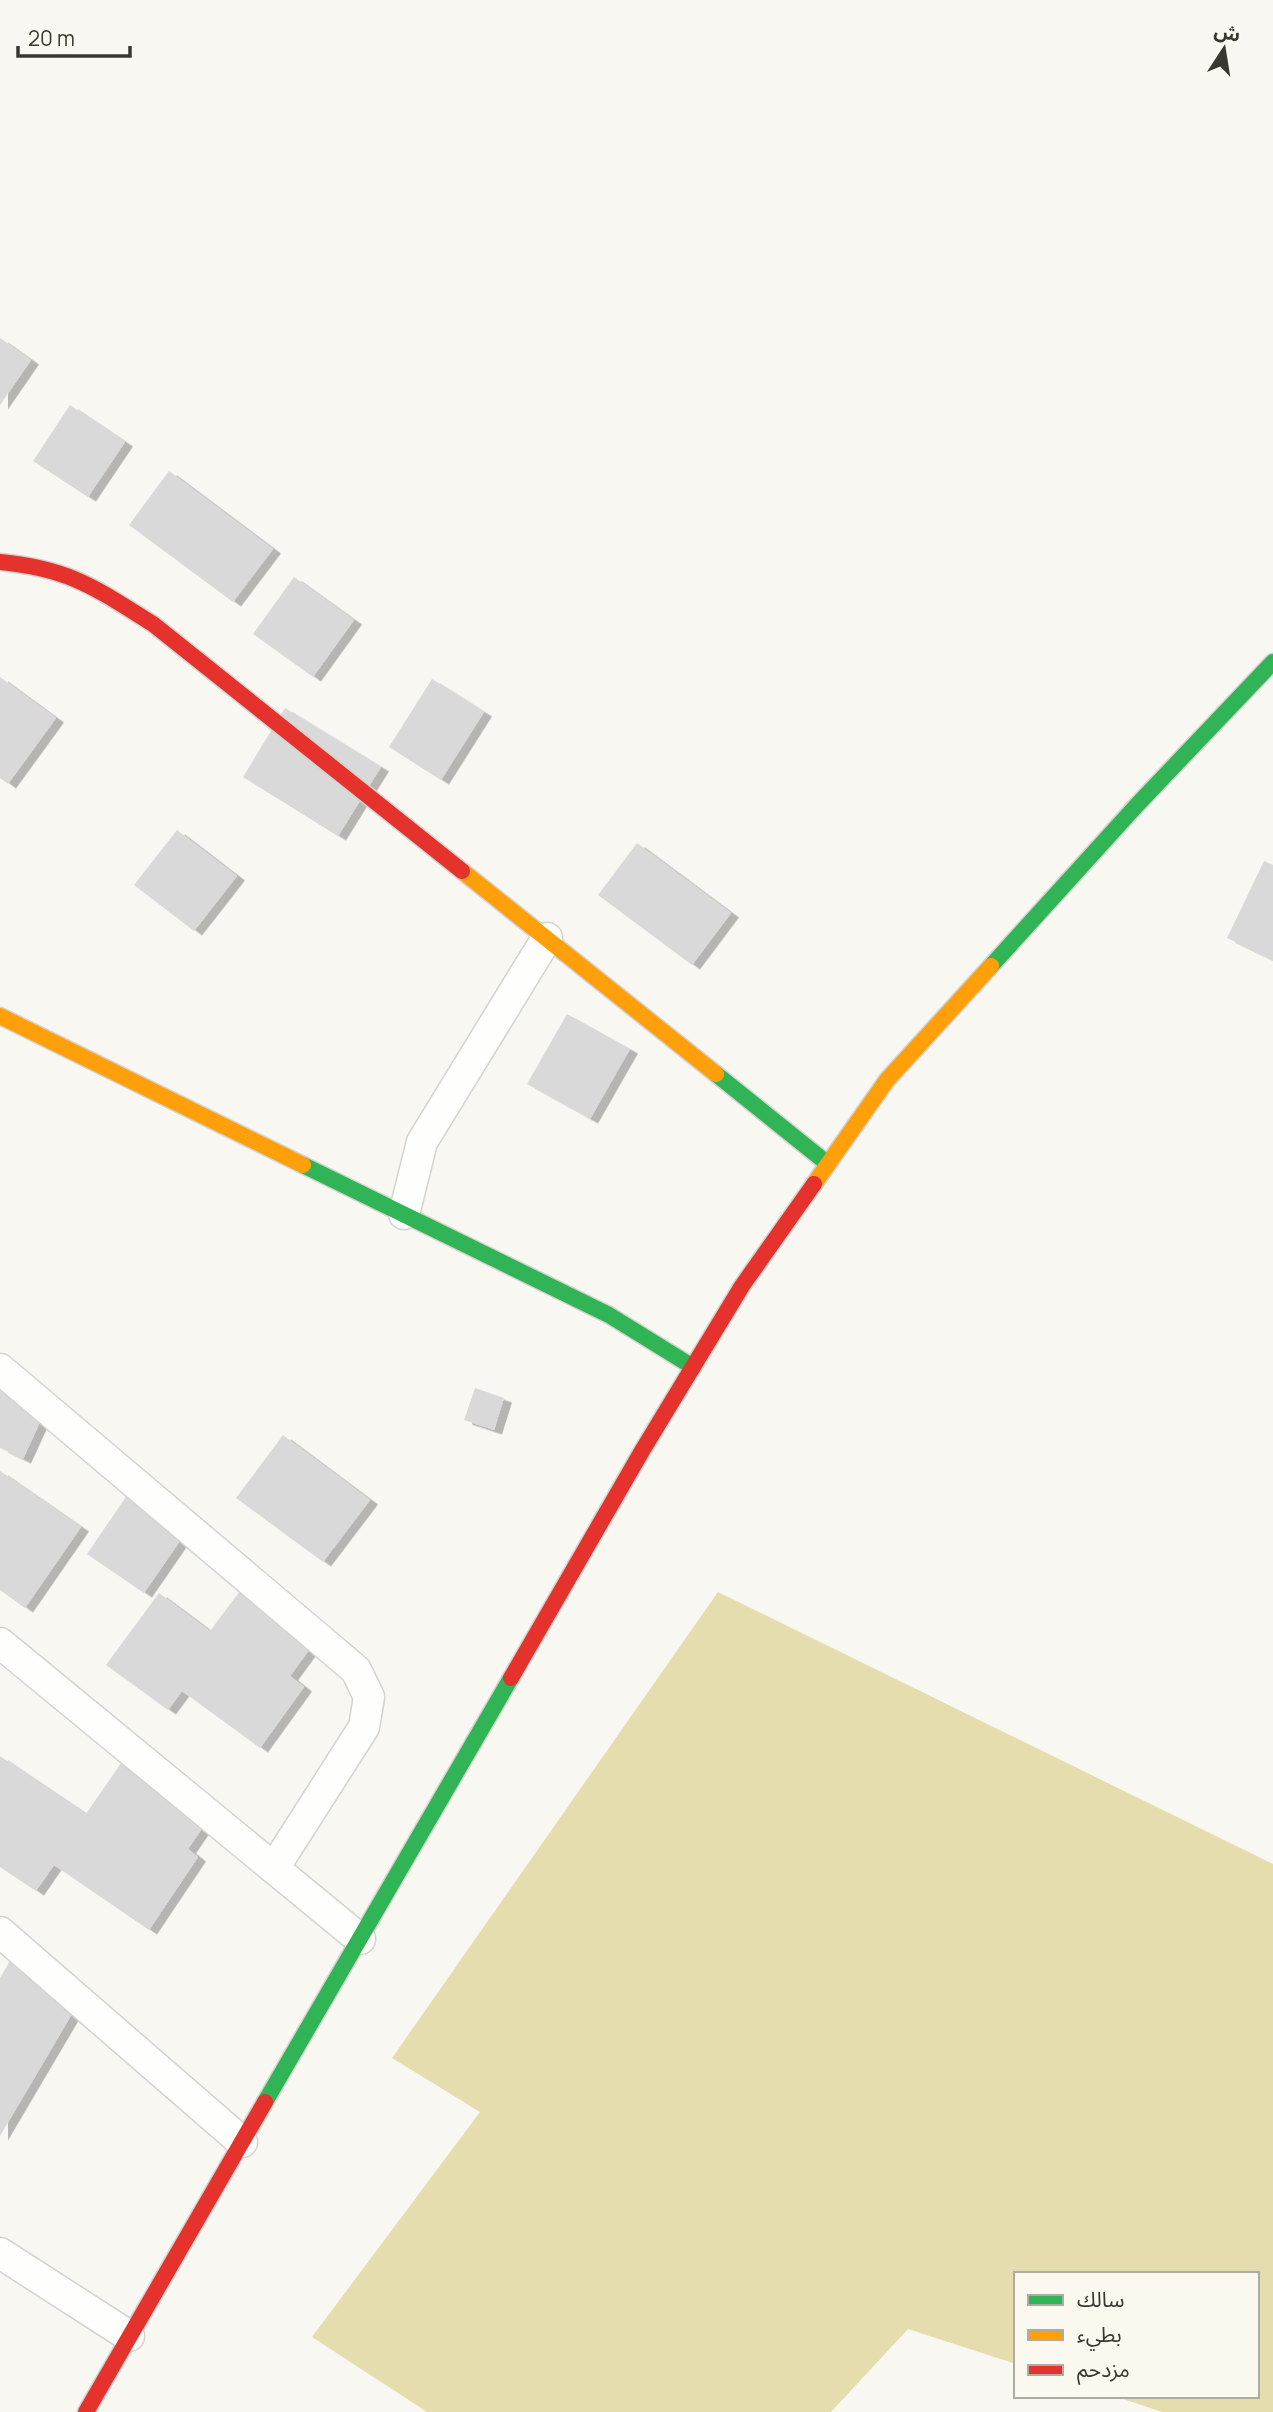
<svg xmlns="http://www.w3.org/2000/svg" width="1273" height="2412" viewBox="0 0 1273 2412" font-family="Manrope,'Noto Sans Arabic',sans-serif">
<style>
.forest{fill:#e6ddaf}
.building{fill:#dad9d9;filter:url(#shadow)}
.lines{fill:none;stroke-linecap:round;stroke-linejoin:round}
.street-casing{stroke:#d3d3cf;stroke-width:33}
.fast-casing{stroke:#d3d3cf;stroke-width:19}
.slow-casing{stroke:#d3d3cf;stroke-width:19}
.jam-casing{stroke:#d3d3cf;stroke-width:19}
.street{stroke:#fefefd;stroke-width:30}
.fast{stroke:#30b455;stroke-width:16}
.slow{stroke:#ff9f0a;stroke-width:16}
.jam{stroke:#e5322d;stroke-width:16}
</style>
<defs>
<filter id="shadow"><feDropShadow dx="8" dy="4.5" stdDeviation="0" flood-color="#0004"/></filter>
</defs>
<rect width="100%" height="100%" fill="#f8f7f2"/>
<!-- forest -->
<polygon class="forest" points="718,1592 1273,1864 1273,2412 1162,2412 1114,2396 1257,2396 1257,2274 1016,2274 1016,2364 908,2329 831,2412 427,2412 312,2337 480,2112 392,2058"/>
<!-- building -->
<g class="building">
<polygon points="0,338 31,360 0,405"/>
<polygon points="70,405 125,442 88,497 33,461"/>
<polygon points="169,471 273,549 233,602 129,525"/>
<polygon points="294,577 354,620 313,677 253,634"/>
<polygon points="0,677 56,718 8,784 0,778"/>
<polygon points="432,679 484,712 441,780 389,747"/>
<polygon points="285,708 381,767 338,836 243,777"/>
<polygon points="177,830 237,876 194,931 134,885"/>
<polygon points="637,843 731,913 692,965 598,895"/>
<polygon points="1264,861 1273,865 1273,960 1227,938"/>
<polygon points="567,1014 630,1049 590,1119 527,1084"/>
<polygon points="0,1375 51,1398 23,1459 0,1448"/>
<polygon points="475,1388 504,1398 494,1430 464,1420"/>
<polygon points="283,1435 370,1500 323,1562 236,1498"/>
<polygon points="0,1471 81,1527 25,1608 0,1590"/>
<polygon points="136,1482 193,1522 144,1593 87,1554"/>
<polygon points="252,1575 325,1628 290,1676 304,1687 260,1748 182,1691 168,1710 106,1665 159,1593 210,1631"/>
<polygon points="132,1747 218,1805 188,1849 198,1857 149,1930 54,1865 36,1891 0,1867 0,1756 86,1814"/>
<polygon points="17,1949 86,1990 0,2136 0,1978"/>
</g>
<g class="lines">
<!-- street casing -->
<g class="street-casing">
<g id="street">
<polyline points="404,1214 422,1142 547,938"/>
<polyline points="0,1369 356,1670 369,1697 364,1727 274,1868"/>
<polyline points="0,1643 360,1939"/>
<polyline points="0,1932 242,2142"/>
<polyline points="0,2253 129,2336"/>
</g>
</g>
<!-- fast casing -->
<g class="fast-casing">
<g id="fast">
<polyline points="991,966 1137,805 1273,662"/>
<polyline points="716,1074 828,1164"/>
<polyline points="303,1165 609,1315 693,1367"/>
<polyline points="265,2102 511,1678"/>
</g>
</g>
<!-- slow casing -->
<g class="slow-casing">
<g id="slow">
<polyline points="462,871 716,1074"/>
<polyline points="0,1016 303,1165"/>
<polyline points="814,1184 887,1080 991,966"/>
</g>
</g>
<!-- jam casing -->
<g class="jam-casing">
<g id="jam">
<path d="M0,562C71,569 95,588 153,624L462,871"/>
<polyline points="511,1678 642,1451 742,1286 814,1184"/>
<polyline points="86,2412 265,2102"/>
</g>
</g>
<!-- street -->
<use href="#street" class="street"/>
<!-- fast -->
<use href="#fast" class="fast"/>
<!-- slow -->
<use href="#slow" class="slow"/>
<!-- jam -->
<use href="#jam" class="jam"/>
</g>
<!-- legend -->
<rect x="1014" y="2272" width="245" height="126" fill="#fbf9ef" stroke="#adaca4" stroke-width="2"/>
<rect x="1028" y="2295" width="35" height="10" fill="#30b455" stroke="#adaca4" stroke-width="2"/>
<text x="1077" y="2307" font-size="21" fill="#383833">سالك</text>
<rect x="1028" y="2330" width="35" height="10" fill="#ff9f0a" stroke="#adaca4" stroke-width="2"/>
<text x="1077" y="2342" font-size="21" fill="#383833">بطيء</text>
<rect x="1028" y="2365" width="35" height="10" fill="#e5322d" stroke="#adaca4" stroke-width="2"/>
<text x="1077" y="2377" font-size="21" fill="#383833">مزدحم</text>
<!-- north arrow -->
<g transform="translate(1224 49) rotate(12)" stroke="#fbf9ef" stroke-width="5" paint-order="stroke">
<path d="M0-5L12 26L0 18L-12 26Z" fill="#383833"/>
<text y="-10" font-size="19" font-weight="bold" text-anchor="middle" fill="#383833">ش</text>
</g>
<!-- scale -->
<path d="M18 46v10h112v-10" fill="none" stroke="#383833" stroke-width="3.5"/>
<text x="28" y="46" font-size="21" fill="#383833" stroke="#fbf9ef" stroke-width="5" paint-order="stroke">20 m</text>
</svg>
